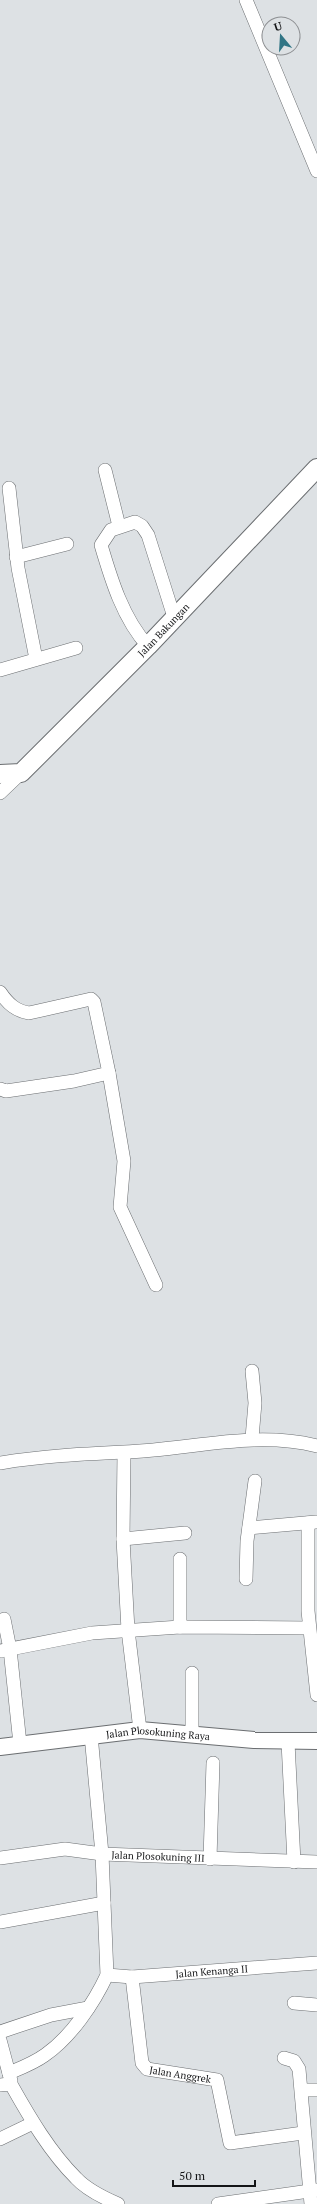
<svg xmlns="http://www.w3.org/2000/svg" width="317" height="2204" viewBox="0 0 317 2204" font-family="'PT Serif',serif">
<style>
.lines{fill:none;stroke-linecap:round;stroke-linejoin:round}
.minor-casing{stroke:#6b6e71;stroke-width:14}
.tertiary-casing{stroke:#6b6e71;stroke-width:18}
.secondary-casing{stroke:#6b6e71;stroke-width:20}
.minor{stroke:#fff;stroke-width:13}
.tertiary{stroke:#fff;stroke-width:16}
.secondary{stroke:#fff;stroke-width:18}
.labels{text-anchor:middle;dominant-baseline:central;stroke-width:3.5;stroke-linejoin:round;paint-order:stroke}
.street-label{font-size:10px;fill:#141517;stroke:#dde1e4}
</style>
<rect width="100%" height="100%" fill="#dde1e4"/>
<g class="lines">
<!-- minor casing -->
<g class="minor-casing">
<g id="minor">
<polyline points="246,0 317,171"/>
<polyline points="105,470 119,526"/>
<polyline points="9,488 18,568 36,659"/>
<polyline points="16,557 67,544"/>
<path d="M148,646C123,619 111,579 101,545L111,530L135,522L142,526L148,535L174,617"/>
<polyline points="0,670 76,648"/>
<polyline points="0,793 21,773"/>
<path d="M0,992C8,1004 16,1011 29,1013L91,999L94,1002L109,1073L74,1081L6,1091L0,1089"/>
<polyline points="109,1073 124,1161 120,1207 156,1285"/>
<polyline points="252,1371 255,1403 252,1438"/>
<polyline points="124,1453 123,1539 128,1630 140,1730"/>
<path d="M0,1463C42,1456 82,1454 124,1452C189,1450 253,1430 317,1446"/>
<polyline points="308,1523 308,1611 317,1695"/>
<polyline points="249,1528 316,1522"/>
<polyline points="123,1539 185,1533"/>
<polyline points="246,1579 247,1541 255,1481"/>
<polyline points="4,1619 10,1649 20,1744"/>
<polyline points="180,1627 180,1559"/>
<polyline points="0,1651 92,1633 180,1627 309,1628"/>
<polyline points="192,1673 192,1734"/>
<polyline points="288,1742 294,1862"/>
<path id="s1" d="M0,1858L65,1849L102,1854L317,1862"/>
<polyline points="210,1859 213,1763"/>
<polyline points="0,1922 104,1903"/>
<path id="s2" d="M107,1975L132,1977L317,1963"/>
<path id="s3" d="M132,1977L142,2063L147,2069L217,2080L230,2143L303,2133"/>
<polyline points="294,2003 317,2005"/>
<polyline points="0,2032 51,2015 88,2008"/>
<polyline points="0,2040 11,2081"/>
<polyline points="284,2058 294,2061 299,2069 311,2204"/>
<path d="M9,2073C21,2068 34,2063 45,2055C71,2037 94,2003 107,1975L102,1854L91,1735"/>
<path d="M0,2085L9,2084L12,2086C30,2118 50,2152 76,2178C87,2190 104,2198 118,2204"/>
<polyline points="302,2090 317,2090"/>
<polyline points="0,2139 33,2123"/>
<polyline points="218,2204 317,2190"/>
</g>
</g>
<!-- tertiary casing -->
<g class="tertiary-casing">
<g id="tertiary">
<path id="s4" d="M0,1747L140,1730L254,1740L317,1741"/>
</g>
</g>
<!-- secondary casing -->
<g class="secondary-casing">
<g id="secondary">
<path id="s5" d="M0,774L21,773L148,646L317,468"/>
</g>
</g>
<!-- minor -->
<use href="#minor" class="minor"/>
<!-- tertiary -->
<use href="#tertiary" class="tertiary"/>
<!-- secondary -->
<use href="#secondary" class="secondary"/>
</g>
<g class="labels">
<!-- street labels -->
<g class="street-label">
<text stroke="none"><textPath href="#s5" startOffset="223">Jalan Bakungan</textPath></text>
<text stroke="none"><textPath href="#s4" startOffset="159">Jalan Plosokuning Raya</textPath></text>
<text stroke="none"><textPath href="#s1" startOffset="159">Jalan Plosokuning III</textPath></text>
<text stroke="none"><textPath href="#s2" startOffset="105">Jalan Kenanga II</textPath></text>
<text stroke="none"><textPath href="#s3" startOffset="128">Jalan Anggrek</textPath></text>
</g>
</g>
<!-- north arrow -->
<g transform="translate(281 36) rotate(342)"><circle r="19" fill="#dde1e4" stroke="#8d8f92"/>
<path d="M0-3L7 15L0 10L-7 15Z" fill="#317585"/>
<text y="-6" font-size="11" font-weight="bold" text-anchor="middle" fill="#141517">U</text>
</g>
<!-- scale -->
<path d="M173 2180v6h82v-6" fill="none" stroke="#141517" stroke-width="2"/>
<text x="179" y="2180" font-size="12" fill="#141517" stroke="#dde1e4" stroke-width="3" paint-order="stroke">50 m</text>
</svg>
